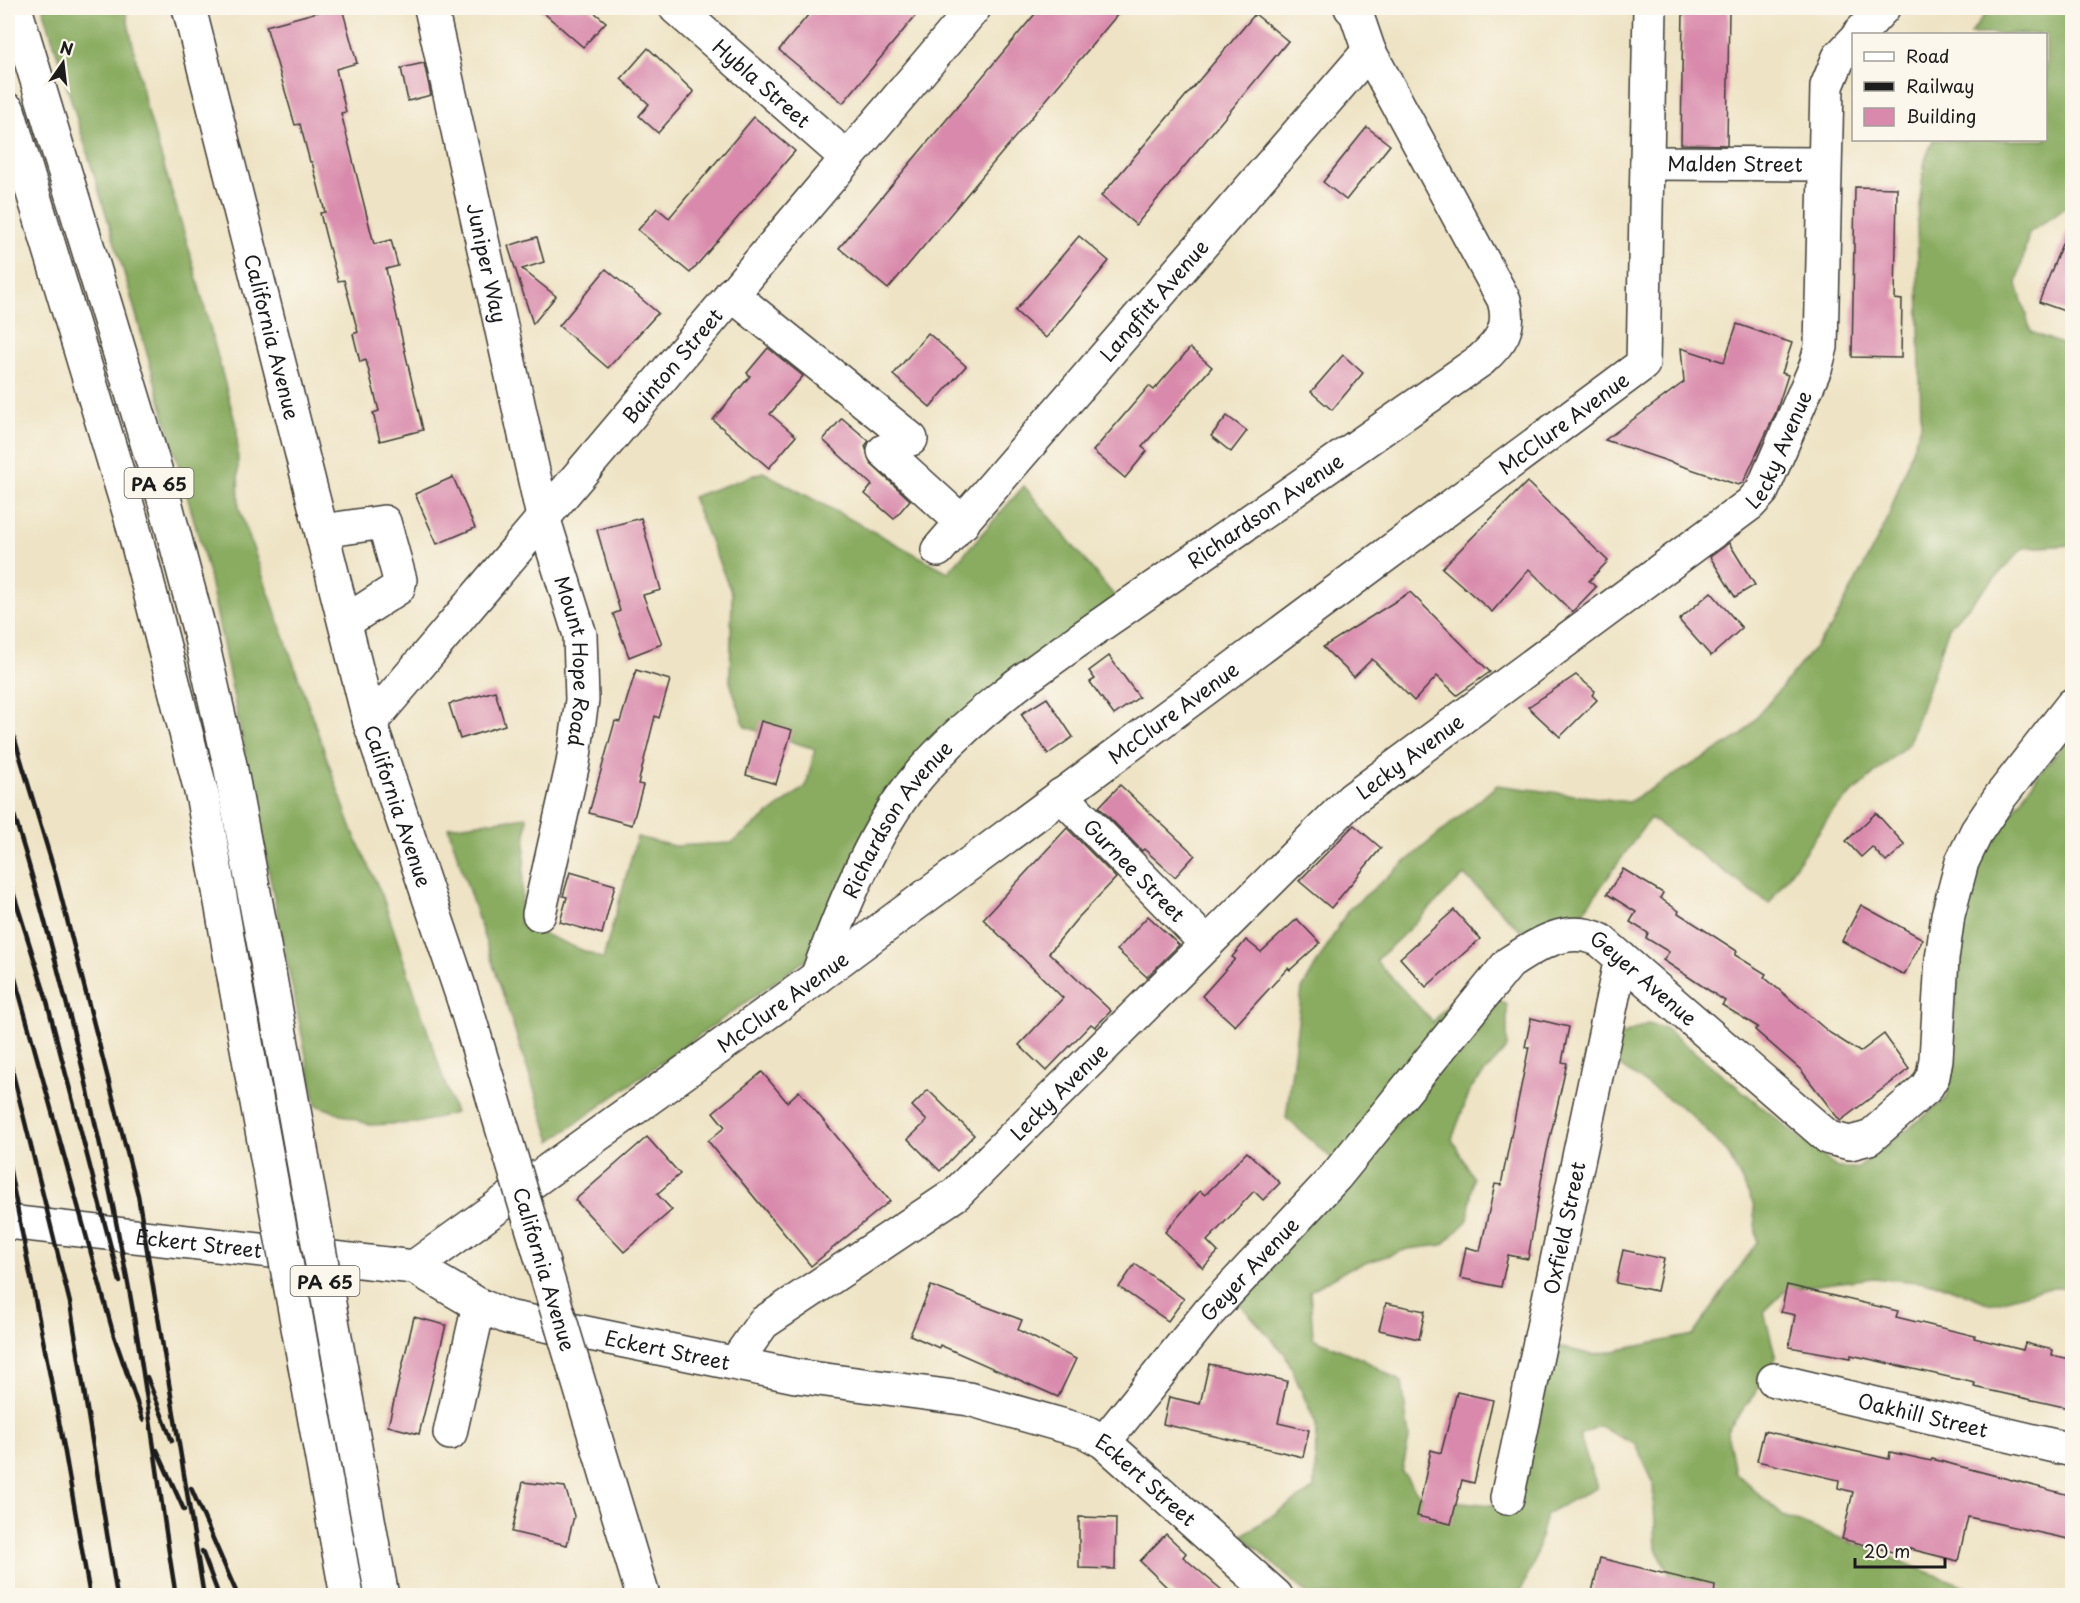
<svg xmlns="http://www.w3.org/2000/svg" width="2080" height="1603" viewBox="0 0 2080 1603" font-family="'Playpen Sans',sans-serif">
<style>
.forest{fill:#89ac60;stroke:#52643e;stroke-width:1.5}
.building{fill:#d98aac}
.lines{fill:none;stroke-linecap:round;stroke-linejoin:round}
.minor-casing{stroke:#3c3a35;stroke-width:36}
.highway-casing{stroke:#3c3a35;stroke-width:36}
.minor{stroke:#fff;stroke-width:33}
.highway{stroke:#fff;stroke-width:33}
.rail{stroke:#1c1c1c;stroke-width:4.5}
.minor-bridge-casing{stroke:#3c3a35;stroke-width:36;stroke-linecap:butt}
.highway-bridge-casing{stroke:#3c3a35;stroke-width:36;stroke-linecap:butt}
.minor-bridge{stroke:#fff;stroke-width:33}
.highway-bridge{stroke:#fff;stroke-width:33}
.labels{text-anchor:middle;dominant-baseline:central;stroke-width:4.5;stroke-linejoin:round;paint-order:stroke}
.shield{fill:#fbf7ec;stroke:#5f5e5a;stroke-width:1.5}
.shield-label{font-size:18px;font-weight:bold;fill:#1c1c1c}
.street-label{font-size:20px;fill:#1c1c1c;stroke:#fbf7ec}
</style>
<rect width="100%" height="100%" fill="#fbf7ec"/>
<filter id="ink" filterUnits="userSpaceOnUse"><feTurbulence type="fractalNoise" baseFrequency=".0167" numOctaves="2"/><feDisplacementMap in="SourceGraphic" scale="12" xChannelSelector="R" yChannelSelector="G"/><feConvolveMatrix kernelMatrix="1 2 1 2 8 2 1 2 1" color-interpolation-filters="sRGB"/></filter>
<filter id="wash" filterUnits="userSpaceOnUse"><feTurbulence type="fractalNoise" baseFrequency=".008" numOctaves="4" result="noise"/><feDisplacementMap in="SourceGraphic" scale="24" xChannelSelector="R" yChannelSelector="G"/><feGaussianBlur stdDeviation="1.35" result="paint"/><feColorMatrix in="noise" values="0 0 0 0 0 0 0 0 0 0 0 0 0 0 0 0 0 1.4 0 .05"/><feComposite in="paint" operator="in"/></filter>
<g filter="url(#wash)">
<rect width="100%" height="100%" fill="#eee3c4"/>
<!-- forest -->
<g class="forest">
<polygon points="43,8 125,8 146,106 189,249 237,429 239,508 352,830 382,895 455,1113 417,1123 370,1125 316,1105 208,570 128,286"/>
<polygon points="1990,8 2072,8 2072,193 2070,204 2029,233 2017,284 2031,332 2072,348 2072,545 2023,548 1949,627 1909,743 1833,811 1769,904 1650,818 1581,915 1552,918 1521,931 1464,875 1376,961 1433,1022 1469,981 1507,1005 1507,1048 1471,1088 1452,1139 1473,1178 1468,1220 1443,1245 1408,1249 1350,1268 1310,1291 1313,1338 1364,1360 1402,1382 1409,1439 1402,1472 1422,1498 1503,1506 1553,1345 1593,1355 1693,1335 1757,1242 1753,1203 1727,1152 1688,1112 1604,1055 1608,1041 1647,1024 1665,1028 1837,1168 1857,1168 1947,1098 1967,877 2042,770 2072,735 2072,1287 2041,1289 1990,1304 1940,1284 1873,1278 1787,1289 1764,1312 1776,1358 1759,1388 1727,1431 1735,1472 1783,1516 1988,1595 1687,1595 1671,1576 1656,1549 1653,1482 1636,1445 1599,1426 1579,1435 1597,1487 1546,1514 1534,1562 1519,1595 1308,1595 1242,1535 1315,1488 1316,1424 1285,1354 1240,1304 1347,1172 1286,1118 1302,989 1348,910 1497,785 1629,802 1742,735 1832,626 1886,523 1921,425 1917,221 1925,160 1933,140 2046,140 2046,34 1970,34"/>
<polygon points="763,472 948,572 1024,486 1117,599 954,722 815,953 551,1141 448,827 527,817 520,924 603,959 637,837 674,846 731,843 806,786 815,749 745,727 730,682 732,594 692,497"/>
</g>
<g id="blocks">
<!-- building -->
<g class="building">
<polygon points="332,8 342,8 357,63 336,69 346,112 341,113 374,244 391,240 398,266 386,269 423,430 380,441 373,413 379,411 366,360 360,362 353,334 358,332 344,280 338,281 326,237 320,213 325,212 312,162 310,162 300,124 295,125 266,26"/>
<polygon points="538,8 589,8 606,22 583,47"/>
<polygon points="814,8 922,8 843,103 779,50"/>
<polygon points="1040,8 1123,8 888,289 839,248"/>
<polygon points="1683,8 1729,8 1727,145 1681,144"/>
<polygon points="1255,14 1288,41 1136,225 1101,196"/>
<polygon points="648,48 694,92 658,133 639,116 649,104 621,79"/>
<polygon points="424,63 431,95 408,101 401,68"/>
<polygon points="754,117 795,151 690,273 638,230 657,208 669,218"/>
<polygon points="1367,127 1390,145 1346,200 1323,182"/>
<polygon points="1855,187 1897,188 1895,299 1902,300 1901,358 1852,357"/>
<polygon points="2071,221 2073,222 2073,314 2039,302"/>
<polygon points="1079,236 1109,261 1046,338 1015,311"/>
<polygon points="537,237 544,262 522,269 556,296 533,324 508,246"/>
<polygon points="606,269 658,313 608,368 559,326"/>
<polygon points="1737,324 1792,343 1782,373 1788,375 1776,412 1743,483 1738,485 1605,440 1684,382 1681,348 1724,362"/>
<polygon points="928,333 966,366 930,407 893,375"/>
<polygon points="768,348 803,376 770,414 796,436 769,468 713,420 750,376 747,373"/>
<polygon points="1190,348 1212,367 1142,447 1147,451 1125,478 1093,451 1149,386 1154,390"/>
<polygon points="1343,355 1363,373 1332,410 1311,392"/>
<polygon points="1227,416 1247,431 1231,452 1211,436"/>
<polygon points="842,418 869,441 865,446 871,464 910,500 894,519 865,494 872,485 823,440"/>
<polygon points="453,477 475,528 437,544 415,494"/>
<polygon points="1527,482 1608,561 1589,581 1596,587 1572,612 1529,569 1492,612 1442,568"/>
<polygon points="641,518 661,590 643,595 662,644 629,657 613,614 620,611 597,530"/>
<polygon points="1729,543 1755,585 1735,597 1710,557"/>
<polygon points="1410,592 1490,672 1457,695 1437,676 1414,701 1372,659 1354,677 1323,647"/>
<polygon points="1711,592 1742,628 1711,656 1679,620"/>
<polygon points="1109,656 1139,697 1114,715 1090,682 1095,679 1089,671"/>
<polygon points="636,670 670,680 659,718 655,716 638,784 643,785 632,825 589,813 615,721 620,722"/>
<polygon points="1576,675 1595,691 1592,695 1597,700 1560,737 1528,707"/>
<polygon points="495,691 505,725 460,739 449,704"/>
<polygon points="1047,698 1073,737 1048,754 1021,714"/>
<polygon points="761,721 792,730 776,784 746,775"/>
<polygon points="1120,785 1195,855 1175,877 1144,849 1142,851 1099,807"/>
<polygon points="1876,813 1905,845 1886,862 1872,847 1861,857 1846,841"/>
<polygon points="1354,825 1381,848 1331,908 1299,881"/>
<polygon points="1067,828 1116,878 1076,920 1049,953 1111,1011 1095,1027 1091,1024 1046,1071 1019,1045 1063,998 983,919"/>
<polygon points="1623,869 1663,893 1660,898 1679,911 1678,913 1737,951 1735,955 1766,974 1764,977 1830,1033 1860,1052 1884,1034 1909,1069 1840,1121 1801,1070 1755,1030 1758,1027 1722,1005 1725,1001 1663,960 1669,952 1646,938 1648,933 1630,922 1636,912 1607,894"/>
<polygon points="570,872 615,885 602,934 560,922 567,897 563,896"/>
<polygon points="1861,905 1923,939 1904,975 1842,941"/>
<polygon points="1454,910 1480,939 1426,987 1400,958"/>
<polygon points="1148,916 1179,945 1147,977 1117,950"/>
<polygon points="1297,919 1320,943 1290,970 1288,968 1235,1026 1202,996 1235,959 1232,957 1246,940 1261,952"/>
<polygon points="1531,1018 1569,1027 1562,1062 1567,1063 1544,1164 1528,1259 1508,1255 1501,1287 1460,1278 1466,1247 1480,1251 1495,1184 1501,1185 1529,1047 1525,1047"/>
<polygon points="762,1072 787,1102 799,1091 890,1201 811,1266 708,1141 725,1127 713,1112"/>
<polygon points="928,1090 974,1135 940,1171 908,1139 927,1121 912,1106"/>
<polygon points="647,1137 680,1174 657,1194 672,1210 624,1252 575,1200"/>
<polygon points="1247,1152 1280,1183 1263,1200 1254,1191 1207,1241 1218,1252 1203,1268 1165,1232 1200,1191 1205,1195"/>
<polygon points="1623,1250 1664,1259 1657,1291 1616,1283"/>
<polygon points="1135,1264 1184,1299 1168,1321 1119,1287"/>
<polygon points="1787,1285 1898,1311 1896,1317 1975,1336 1974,1338 2023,1350 2025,1343 2053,1350 2052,1355 2073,1360 2073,1409 1974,1387 1975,1383 1922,1371 1851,1355 1851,1358 1789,1347 1795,1315 1781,1312"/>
<polygon points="931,1286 1022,1320 1018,1330 1076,1359 1058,1397 940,1345 939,1348 910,1335"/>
<polygon points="1386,1303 1425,1311 1419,1339 1379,1330"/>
<polygon points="414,1317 446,1325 419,1434 388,1426"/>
<polygon points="1209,1364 1287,1381 1278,1423 1309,1430 1303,1457 1163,1424 1169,1397 1200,1404"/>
<polygon points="1457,1392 1493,1400 1474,1483 1462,1480 1451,1524 1417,1516 1431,1450 1441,1453"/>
<polygon points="1764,1431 1889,1459 1890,1452 1931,1461 1932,1459 2073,1496 2073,1540 1968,1517 1958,1561 1906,1548 1904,1555 1842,1539 1853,1492 1838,1488 1839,1480 1757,1461"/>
<polygon points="523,1482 565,1487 574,1516 567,1545 512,1532"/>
<polygon points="1079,1517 1116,1518 1115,1569 1079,1568"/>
<polygon points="1166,1534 1186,1553 1183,1557 1229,1596 1176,1596 1140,1561"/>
<polygon points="1600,1558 1715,1586 1714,1596 1591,1596"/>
</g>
</g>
</g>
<g filter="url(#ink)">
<use href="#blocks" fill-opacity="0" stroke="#3c3a35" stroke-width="1.5"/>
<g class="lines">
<!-- minor casing -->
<g class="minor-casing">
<g id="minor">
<path id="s1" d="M189,8L370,723L464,1001"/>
<path id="s2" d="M431,8L543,517L580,635L582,700L573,763L539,914"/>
<path id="s3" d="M676,8L847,158"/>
<polyline points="1859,34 1883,8"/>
<path id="s4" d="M1647,163L1824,164"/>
<polyline points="731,294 911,439"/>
<polyline points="884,451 963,523"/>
<polyline points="322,531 384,522 400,580 398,588 345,622"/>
<path id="s5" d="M938,550L1369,51"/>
<path id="s6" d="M370,723L974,8"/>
<path id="s7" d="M1061,795L1207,944"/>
<path id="s8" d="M817,977C839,916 871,835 911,785C974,706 1070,647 1152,589C1262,513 1371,437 1481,360C1501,342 1512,328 1504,300L1369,51L1356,13L1351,8"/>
<path id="s9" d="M8,1222L414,1267L479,1305L507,1317L796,1376L969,1399L1086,1432L1104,1442L1276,1596"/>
<path id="s10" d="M414,1267L817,977L1643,364L1650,8"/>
<path id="s11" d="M735,1363L763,1323L956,1194L1352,799L1750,504L1762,491L1816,366L1821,347L1827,86L1839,57L1854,41"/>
<path id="s12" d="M1774,1380L2072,1450"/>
<polyline points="450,1433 479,1305"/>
<path id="s13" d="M1104,1442L1209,1312L1336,1176L1509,963C1536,945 1568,924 1600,940L1829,1138L1850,1143L1869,1138L1926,1088L1933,1076L1936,1059L1942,959L1948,915L1962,862L1977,831L2000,797L2072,705"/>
<path id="s14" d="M1507,1498L1621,958"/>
</g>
</g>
<!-- highway casing -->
<g class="highway-casing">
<g id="highway">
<polyline points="15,8 166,505 199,629 230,765 268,967"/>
<polyline points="8,110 131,518 203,799 233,971"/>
</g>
</g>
<!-- minor -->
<use href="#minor" class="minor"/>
<!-- highway -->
<use href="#highway" class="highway"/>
<!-- rail -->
<g class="rail">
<polyline points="8,717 55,873 138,1195 204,1596"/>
<path d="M8,795C56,951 96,1112 126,1273C147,1380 158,1489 176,1596"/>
<polyline points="8,876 45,994 120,1282"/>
<polyline points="8,953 114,1336 143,1420"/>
<polyline points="8,1054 70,1303 117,1596"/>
<polyline points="8,1161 64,1447 90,1596"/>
<polyline points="147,1377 172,1441"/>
<polyline points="157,1450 184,1510"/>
<polyline points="191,1488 238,1596"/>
<polyline points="202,1551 219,1596"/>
</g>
<!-- minor-bridge casing -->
<g class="minor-bridge-casing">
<g id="minor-bridge">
<path id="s15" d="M464,1001L643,1596"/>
</g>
</g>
<!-- highway-bridge casing -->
<g class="highway-bridge-casing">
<g id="highway-bridge">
<polyline points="268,967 382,1596"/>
<polyline points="233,971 347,1596"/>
</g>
</g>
<!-- minor-bridge -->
<use href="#minor-bridge" class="minor-bridge"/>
<!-- highway-bridge -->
<use href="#highway-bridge" class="highway-bridge"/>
</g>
</g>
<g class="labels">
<!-- shield labels -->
<g class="shield">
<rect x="124.5" y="468" width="69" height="30" rx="4.5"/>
<rect x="290.5" y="1266" width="69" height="30" rx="4.5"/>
</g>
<g class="shield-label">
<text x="159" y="483">PA 65</text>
<text x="325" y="1281">PA 65</text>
</g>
<!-- street labels -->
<g class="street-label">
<text stroke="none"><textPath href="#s3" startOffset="114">Hybla Street</textPath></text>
<text stroke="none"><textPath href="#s4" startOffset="88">Malden Street</textPath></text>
<text stroke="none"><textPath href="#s2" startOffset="261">Juniper Way</textPath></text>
<text stroke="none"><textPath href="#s5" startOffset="330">Langfitt Avenue</textPath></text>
<text stroke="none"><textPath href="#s1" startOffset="339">California Avenue</textPath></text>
<text stroke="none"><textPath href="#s6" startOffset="468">Bainton Street</textPath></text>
<text stroke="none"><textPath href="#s10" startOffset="1426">McClure Avenue</textPath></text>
<text stroke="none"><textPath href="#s11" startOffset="1398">Lecky Avenue</textPath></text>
<text stroke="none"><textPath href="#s8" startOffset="664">Richardson Avenue</textPath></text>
<text stroke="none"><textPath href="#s2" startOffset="670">Mount Hope Road</textPath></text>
<text stroke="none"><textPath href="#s10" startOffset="940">McClure Avenue</textPath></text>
<text stroke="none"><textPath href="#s11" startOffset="912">Lecky Avenue</textPath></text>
<text stroke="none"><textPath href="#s1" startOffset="825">California Avenue</textPath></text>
<text stroke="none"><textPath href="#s8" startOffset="178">Richardson Avenue</textPath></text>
<text stroke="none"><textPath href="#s7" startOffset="105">Gurnee Street</textPath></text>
<text stroke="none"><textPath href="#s13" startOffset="784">Geyer Avenue</textPath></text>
<text stroke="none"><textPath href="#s10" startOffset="454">McClure Avenue</textPath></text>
<text stroke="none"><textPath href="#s11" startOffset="426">Lecky Avenue</textPath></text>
<text stroke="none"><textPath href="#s14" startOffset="276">Oxfield Street</textPath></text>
<text stroke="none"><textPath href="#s9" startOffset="192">Eckert Street</textPath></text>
<text stroke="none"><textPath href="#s13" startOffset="226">Geyer Avenue</textPath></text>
<text stroke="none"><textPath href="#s15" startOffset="280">California Avenue</textPath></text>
<text stroke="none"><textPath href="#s9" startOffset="678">Eckert Street</textPath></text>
<text stroke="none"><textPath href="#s12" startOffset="153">Oakhill Street</textPath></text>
<text stroke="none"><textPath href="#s9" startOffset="1182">Eckert Street</textPath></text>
</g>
</g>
<!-- margin -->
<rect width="2080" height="1603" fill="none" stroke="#fbf7ec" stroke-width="30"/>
<!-- legend -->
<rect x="1852" y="33" width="195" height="108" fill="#fbf7ec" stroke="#a29f99" stroke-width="1.5"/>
<rect x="1864" y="52" width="30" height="9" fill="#ffffff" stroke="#a29f99" stroke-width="1.5"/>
<text x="1906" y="63" font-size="18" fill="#1c1c1c">Road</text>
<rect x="1864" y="82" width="30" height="9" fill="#1c1c1c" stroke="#a29f99" stroke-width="1.5"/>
<text x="1906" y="93" font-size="18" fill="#1c1c1c">Railway</text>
<rect x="1864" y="108" width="30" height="18" fill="#d98aac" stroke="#a29f99" stroke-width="1.5"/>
<text x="1906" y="123" font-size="18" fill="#1c1c1c">Building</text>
<!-- north arrow -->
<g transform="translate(63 63) rotate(14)" stroke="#fbf7ec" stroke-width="4.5" paint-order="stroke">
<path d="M0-4.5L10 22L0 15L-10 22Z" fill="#1c1c1c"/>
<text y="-9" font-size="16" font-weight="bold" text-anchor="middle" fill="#1c1c1c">N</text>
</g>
<!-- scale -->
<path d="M1855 1558v9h90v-9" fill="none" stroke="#1c1c1c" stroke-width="3"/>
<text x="1864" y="1558" font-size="18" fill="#1c1c1c" stroke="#fbf7ec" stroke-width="4.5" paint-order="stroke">20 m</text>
</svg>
